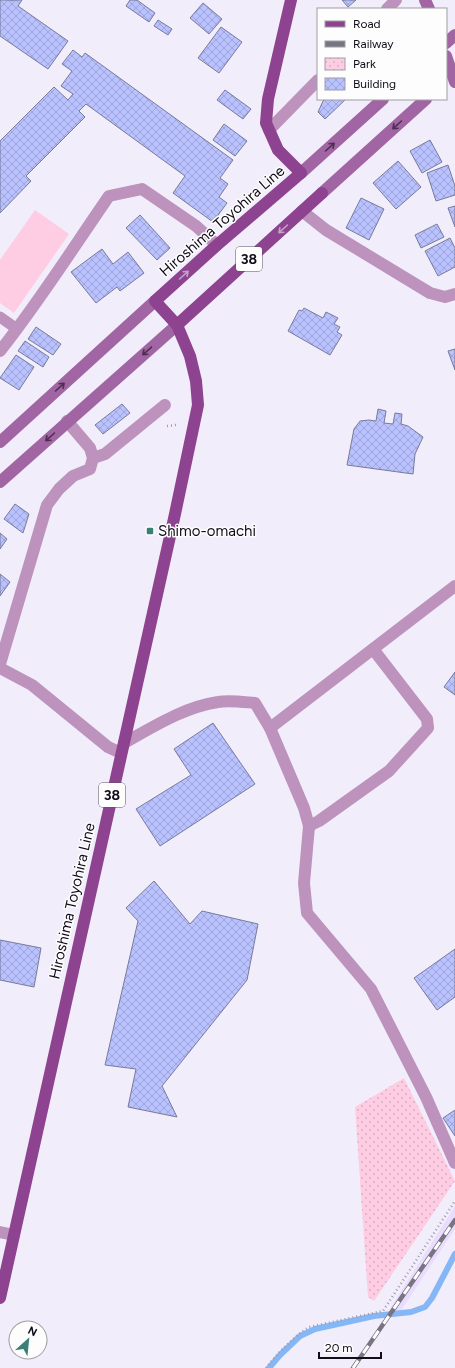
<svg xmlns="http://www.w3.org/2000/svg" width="455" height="1368" viewBox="0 0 455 1368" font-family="Figtree,sans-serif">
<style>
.built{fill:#e9dcfe}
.grass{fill:#fecde3}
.park{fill:url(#park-dots)}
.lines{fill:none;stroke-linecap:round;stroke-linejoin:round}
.stream{stroke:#85b7f7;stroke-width:6}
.building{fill:url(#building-cross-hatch);stroke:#777b9b}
.path{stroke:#a09ba8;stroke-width:2.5;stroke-dasharray:1 3;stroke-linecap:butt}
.lane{stroke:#bd93bd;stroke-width:11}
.street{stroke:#bd93bd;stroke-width:12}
.secondary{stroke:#a265a3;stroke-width:12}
.primary{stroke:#8d438f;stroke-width:12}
.rail-casing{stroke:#797481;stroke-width:4.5}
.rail{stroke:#fdfdfd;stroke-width:3;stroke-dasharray:9;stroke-linecap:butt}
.oneway{stroke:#4b3050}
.oneway2{stroke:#c5a0c6}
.poi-dot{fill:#3a8077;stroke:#fdfdfd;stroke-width:1.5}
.labels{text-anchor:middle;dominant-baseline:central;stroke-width:3;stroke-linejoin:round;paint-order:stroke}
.shield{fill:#fdfdfd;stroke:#58545d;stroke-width:1}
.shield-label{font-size:14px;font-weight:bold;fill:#110c18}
.street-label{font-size:15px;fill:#110c18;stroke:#fdfdfd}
.poi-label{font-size:15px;fill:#110c18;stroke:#fdfdfd;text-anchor:start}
</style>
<defs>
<pattern id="park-dots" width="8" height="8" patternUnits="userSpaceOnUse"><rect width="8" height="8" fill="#fecde3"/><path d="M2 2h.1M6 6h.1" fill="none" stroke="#d9afc2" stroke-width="1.8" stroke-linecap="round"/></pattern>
<pattern id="building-cross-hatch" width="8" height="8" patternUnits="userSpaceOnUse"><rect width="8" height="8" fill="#b9c1fe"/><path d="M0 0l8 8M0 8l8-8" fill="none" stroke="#9ea5d9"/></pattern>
</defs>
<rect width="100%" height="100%" fill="#f2edfb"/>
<!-- built -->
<polygon class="built" points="455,1206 455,1229 400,1312 386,1315"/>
<!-- grass -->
<polygon class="grass" points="35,210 69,234 14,313 0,303 0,260"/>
<!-- park -->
<polygon class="park" points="404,1078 455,1181 374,1301 368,1297 355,1107"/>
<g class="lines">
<!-- stream -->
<polyline class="stream" points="269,1368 280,1355 300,1336 315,1329 374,1316 411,1312 425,1307 432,1298 455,1254"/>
</g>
<!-- building -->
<g class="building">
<polygon points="0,0 10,0 12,1 13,0 22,0 18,6 68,41 48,69 0,36"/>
<polygon points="130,0 137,0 155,13 149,22 126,6"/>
<polygon points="342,0 356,0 348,7"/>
<polygon points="203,3 222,19 209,34 190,18"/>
<polygon points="158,20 172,29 168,35 154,26"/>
<polygon points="221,27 242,42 219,73 198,58"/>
<polygon points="73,50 82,57 85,53 233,160 220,178 228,184 219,197 227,203 213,222 173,193 185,176 86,104 79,111 85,117 26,176 31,181 0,213 0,141 54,87 68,100 73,94 61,86 72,71 62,64"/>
<polygon points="225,90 251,109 243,119 217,100"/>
<polygon points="324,99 346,99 325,119 318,112"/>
<polygon points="224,124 247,141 235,156 213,140"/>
<polygon points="430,140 442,162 422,173 410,151"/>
<polygon points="398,161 421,187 396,209 373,183"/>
<polygon points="448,165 455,186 455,195 436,201 427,173"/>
<polygon points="361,198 384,209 369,240 346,228"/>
<polygon points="455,206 455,227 448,208"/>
<polygon points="140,215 170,248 157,260 126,228"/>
<polygon points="437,224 444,237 421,248 415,235"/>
<polygon points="450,238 455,248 455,267 438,276 425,251"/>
<polygon points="102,249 113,264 128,252 144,273 120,291 117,287 96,303 71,272"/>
<polygon points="304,308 323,318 326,312 338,318 334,324 340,327 337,332 342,335 330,355 288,331 299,310 302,311"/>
<polygon points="36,327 61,344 53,355 28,339"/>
<polygon points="25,341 49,357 43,367 18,351"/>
<polygon points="455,349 455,370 448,351"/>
<polygon points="16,355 34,367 19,390 0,378"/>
<polygon points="122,404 130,413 103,434 95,425"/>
<polygon points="378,409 386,411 384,423 393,424 395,413 402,414 401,424 408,426 423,437 415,454 413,474 347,465 354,429 360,421 369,420 376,421"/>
<polygon points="15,504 29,514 23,533 4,519"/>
<polygon points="0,533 7,539 0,549"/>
<polygon points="0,574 10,582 0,596"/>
<polygon points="455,672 455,695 444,687"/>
<polygon points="213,723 255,784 160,846 136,809 191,775 174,749"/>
<polygon points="154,881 190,924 202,911 258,924 247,980 162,1086 177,1117 128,1107 136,1069 105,1065 138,921 126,908"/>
<polygon points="0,940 41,948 34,987 0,980"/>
<polygon points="455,949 455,997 437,1010 414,978"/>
<polygon points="455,1110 455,1136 443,1118"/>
</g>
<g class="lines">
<!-- path -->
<g class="path">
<polyline points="167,426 176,425"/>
<path d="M266,1368C278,1353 292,1338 309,1327L383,1311L455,1201"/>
</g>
<!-- lane -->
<polyline class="lane" points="0,317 17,329"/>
<!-- street -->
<g class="street">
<polyline points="387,9 396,0"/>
<polyline points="269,130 318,80"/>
<polyline points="302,211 326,230 430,293 445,297 455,294"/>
<path d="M0,351C39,302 73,248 109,196L142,189L196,226L217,245"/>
<polyline points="93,458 105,454 165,405"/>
<polyline points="0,664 47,505 59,489 73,476 90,469 93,458 90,448 67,421"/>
<polyline points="0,668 32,685 108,747 121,753"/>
<polyline points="270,728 455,586"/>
<path d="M124,743C153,727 184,707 218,702C229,700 243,702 255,703L270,728L304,808L309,826L304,883L307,913L371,989L426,1097L455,1163"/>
<polyline points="309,826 319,821 389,771 428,728 427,719 373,649"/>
<polyline points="0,1232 14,1235"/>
</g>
<!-- secondary -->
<g class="secondary">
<polyline points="425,0 429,9"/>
<polyline points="446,43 455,35"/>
<polyline points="446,56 455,82"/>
<polyline points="301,173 383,99"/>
<polyline points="322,193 426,99"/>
<polyline points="0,442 155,301"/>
<polyline points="0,482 177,325"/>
</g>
<!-- primary -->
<g class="primary">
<polyline points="177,325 322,193"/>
<polyline points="0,1298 175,514 198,405 196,381 190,356 177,325 155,301 217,245 301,173 278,150 266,123 268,99 291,0"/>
</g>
<!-- rail casing -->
<g class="rail-casing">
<polyline id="rail" points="353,1368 455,1220"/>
</g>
<!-- rail -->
<use href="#rail" class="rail"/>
</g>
<!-- one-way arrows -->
<defs><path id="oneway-shaft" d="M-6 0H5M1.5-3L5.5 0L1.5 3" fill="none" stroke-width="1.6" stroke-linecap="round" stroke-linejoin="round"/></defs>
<g class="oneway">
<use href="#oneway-shaft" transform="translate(397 125) rotate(138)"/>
<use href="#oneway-shaft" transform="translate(330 147) rotate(-42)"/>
<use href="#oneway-shaft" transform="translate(147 351) rotate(139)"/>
<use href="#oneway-shaft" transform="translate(60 387) rotate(-42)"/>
<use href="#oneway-shaft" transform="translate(50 437) rotate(138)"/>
</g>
<g class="oneway2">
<use href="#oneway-shaft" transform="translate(283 229) rotate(138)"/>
<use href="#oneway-shaft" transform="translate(184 275) rotate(-42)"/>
</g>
<!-- markers -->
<rect class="poi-dot" x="146" y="527" width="8" height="8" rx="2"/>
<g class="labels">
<!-- shield labels -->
<g class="shield">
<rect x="236" y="247" width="26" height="24" rx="3"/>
<rect x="99" y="783" width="26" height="24" rx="3"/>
</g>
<g class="shield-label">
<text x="249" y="259">38</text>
<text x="112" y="795">38</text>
</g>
<!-- street labels -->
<g class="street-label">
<text transform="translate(222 221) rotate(-41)">Hiroshima Toyohira Line</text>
<text transform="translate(72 901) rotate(-77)">Hiroshima Toyohira Line</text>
</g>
<!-- poi labels -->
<g class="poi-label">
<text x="158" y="531">Shimo-omachi</text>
</g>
</g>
<!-- legend -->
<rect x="317" y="8" width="130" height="92" fill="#fdfdfd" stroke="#9f9da1"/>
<rect x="325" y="21" width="20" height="6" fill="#8d438f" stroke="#9f9da1"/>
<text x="353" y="28" font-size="12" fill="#110c18">Road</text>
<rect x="325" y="41" width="20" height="6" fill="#797481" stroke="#9f9da1"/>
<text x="353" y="48" font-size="12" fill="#110c18">Railway</text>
<rect x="325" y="58" width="20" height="12" fill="url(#park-dots)" stroke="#9f9da1"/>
<text x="353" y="68" font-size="12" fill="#110c18">Park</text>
<rect x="325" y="78" width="20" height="12" fill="url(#building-cross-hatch)" stroke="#9f9da1"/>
<text x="353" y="88" font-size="12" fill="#110c18">Building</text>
<!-- north arrow -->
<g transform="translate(28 1340) rotate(27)"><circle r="19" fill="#fdfdfd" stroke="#9f9da1"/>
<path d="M0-3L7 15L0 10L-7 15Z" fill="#3a8077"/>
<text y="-6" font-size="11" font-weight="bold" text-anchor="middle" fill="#110c18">N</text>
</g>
<!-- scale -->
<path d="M319 1352v6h62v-6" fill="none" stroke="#110c18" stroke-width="2"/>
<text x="325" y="1352" font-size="12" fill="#110c18" stroke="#fdfdfd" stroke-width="3" paint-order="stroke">20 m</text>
</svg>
